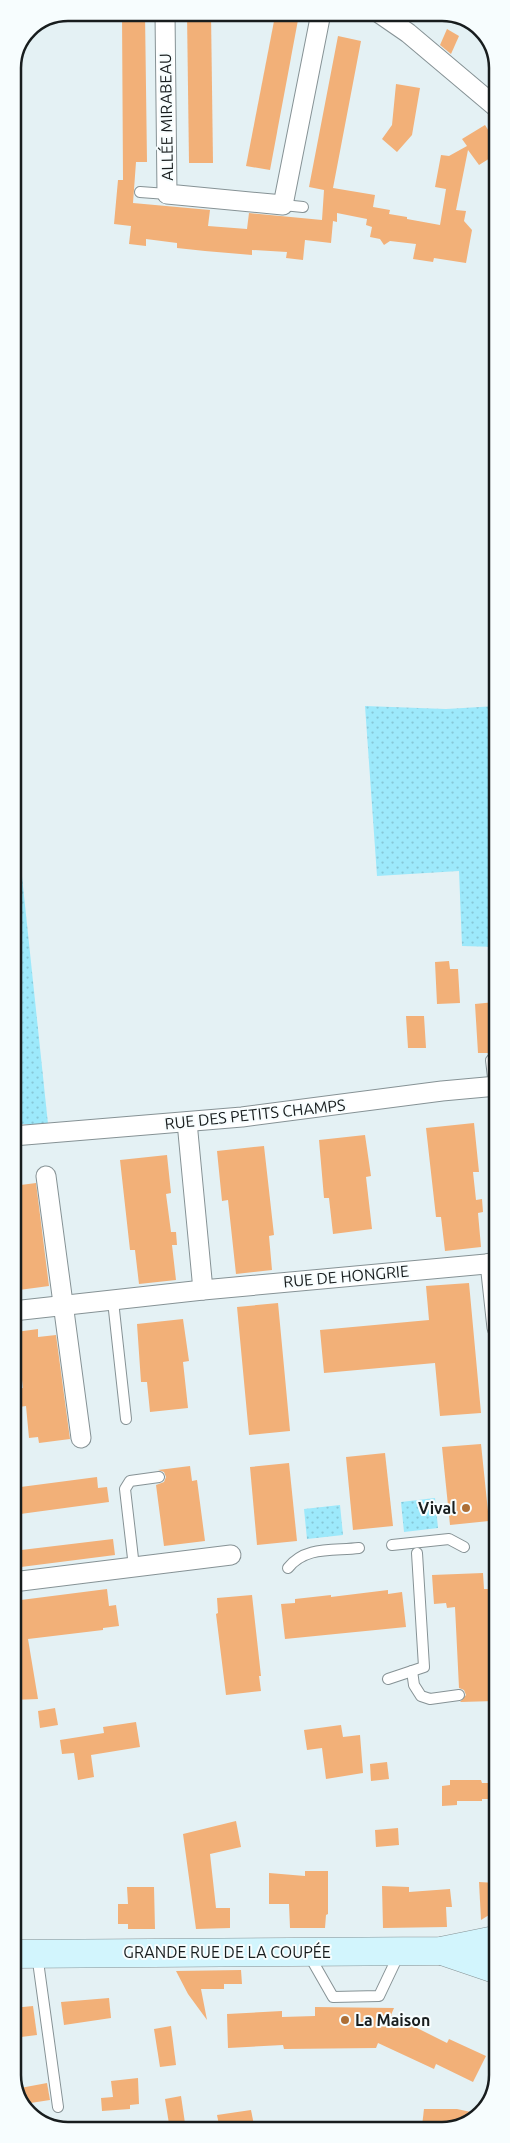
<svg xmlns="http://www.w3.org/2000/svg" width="510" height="2143" viewBox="0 0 510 2143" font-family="Ubuntu,sans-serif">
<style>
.grass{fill:url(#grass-dots)}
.building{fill:#f2b078}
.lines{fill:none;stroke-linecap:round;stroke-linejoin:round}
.lane-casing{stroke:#869295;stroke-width:12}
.street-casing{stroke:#869295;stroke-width:21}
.secondary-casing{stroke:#869295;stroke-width:29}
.lane{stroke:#fff;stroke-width:10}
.street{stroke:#fff;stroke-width:19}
.secondary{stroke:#d2f5fd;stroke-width:28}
.poi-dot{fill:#ae6f36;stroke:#f7fdfe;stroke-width:2}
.labels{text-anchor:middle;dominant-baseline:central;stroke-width:4;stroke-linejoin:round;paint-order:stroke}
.street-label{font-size:16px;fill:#181d1e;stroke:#f7fdfe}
.poi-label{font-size:16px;font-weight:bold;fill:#181d1e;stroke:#f7fdfe;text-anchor:end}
.rim{fill:none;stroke:#181d1e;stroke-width:2.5}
</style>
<defs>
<pattern id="grass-dots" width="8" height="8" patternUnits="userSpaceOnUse" patternTransform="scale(1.25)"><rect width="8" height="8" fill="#9de9fb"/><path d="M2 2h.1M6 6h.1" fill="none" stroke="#86c7d7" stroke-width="1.8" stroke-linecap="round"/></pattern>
</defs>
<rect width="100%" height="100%" fill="#e4f1f4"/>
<!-- grass -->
<g class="grass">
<polygon points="365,706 446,709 497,706 497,947 462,946 459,871 377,876"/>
<polygon points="13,791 48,1124 13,1124"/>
<polygon points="435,1498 438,1528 404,1532 401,1502"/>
<polygon points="340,1505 343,1535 307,1539 304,1509"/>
</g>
<!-- building -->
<g class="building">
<polygon points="122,13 145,13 147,162 136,162 133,203 210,210 208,226 247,229 249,213 322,220 324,190 309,187 338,36 361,41 333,188 375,195 373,207 390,210 389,214 407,217 407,219 440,225 446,189 435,187 441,155 449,156 467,146 462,139 485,125 494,139 488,143 495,155 479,165 468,150 456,210 466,211 464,221 472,230 466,263 434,258 433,262 413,259 416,244 390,241 384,245 380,239 370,237 372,227 366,225 367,219 337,213 337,222 333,221 331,243 305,240 303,260 286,258 287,252 252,250 252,255 205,251 177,248 177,243 146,239 146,246 129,244 131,226 114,224 118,180 123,180"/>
<polygon points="187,13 211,13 213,163 189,163"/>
<polygon points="275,16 298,20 270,170 246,166"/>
<polygon points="447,29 459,36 451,54 440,45"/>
<polygon points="396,84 420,88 412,135 397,152 382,139 392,125"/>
<polygon points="449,961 450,969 458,969 460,1003 437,1004 435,962"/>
<polygon points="495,1002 497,1041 490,1041 489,1053 478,1053 475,1004"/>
<polygon points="406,1016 424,1016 426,1048 408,1048"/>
<polygon points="474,1123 479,1172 473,1172 476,1200 482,1199 483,1212 478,1213 481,1247 445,1251 441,1217 436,1217 426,1128"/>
<polygon points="365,1135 371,1176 366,1177 372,1229 333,1234 329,1198 324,1198 319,1140"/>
<polygon points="264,1146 274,1235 269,1236 272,1270 236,1274 228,1200 222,1201 217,1151"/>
<polygon points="167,1155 171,1193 166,1194 171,1232 176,1232 177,1245 172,1245 176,1280 139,1284 135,1250 130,1250 120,1160"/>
<polygon points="36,1183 49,1286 19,1290 18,1282 13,1282 13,1186"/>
<polygon points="469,1283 481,1413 440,1416 435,1363 324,1373 320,1330 429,1320 426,1286"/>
<polygon points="278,1303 290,1431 249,1435 237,1307"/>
<polygon points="183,1319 189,1361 183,1362 188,1408 150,1412 147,1382 141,1382 137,1324"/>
<polygon points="38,1329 38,1337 56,1335 70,1439 39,1443 38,1437 29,1438 26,1406 19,1407 17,1389 23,1388 16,1332"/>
<polygon points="481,1444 489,1521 450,1525 442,1447"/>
<polygon points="385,1453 393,1526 353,1530 346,1457"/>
<polygon points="289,1463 297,1541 257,1545 250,1467"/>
<polygon points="190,1466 192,1481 197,1480 205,1541 164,1546 156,1485 164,1482 166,1477 164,1472 158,1470"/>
<polygon points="97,1477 98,1488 107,1487 109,1502 13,1515 13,1488"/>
<polygon points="113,1539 115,1555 13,1568 13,1551"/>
<polygon points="483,1573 484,1589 489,1589 492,1651 496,1651 497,1686 494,1686 495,1701 460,1702 466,1695 464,1690 459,1688 455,1607 447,1608 446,1603 434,1604 432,1575"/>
<polygon points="107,1589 109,1606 116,1605 119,1626 103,1628 103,1630 28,1639 38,1699 13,1700 13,1601"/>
<polygon points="388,1590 388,1594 402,1592 406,1627 285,1639 281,1604 295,1603 295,1599 331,1595 331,1597"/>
<polygon points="252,1595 261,1676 259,1676 261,1691 226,1695 216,1614 218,1613 217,1598"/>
<polygon points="55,1708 58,1725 40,1728 38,1711"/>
<polygon points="136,1722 140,1747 91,1755 94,1777 78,1780 74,1753 62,1754 60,1740 104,1733 103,1727"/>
<polygon points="341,1725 343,1737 360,1735 363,1773 326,1779 322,1748 307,1750 304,1730"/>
<polygon points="387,1762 389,1779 371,1781 370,1764"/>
<polygon points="450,1780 481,1780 482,1783 489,1783 490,1799 482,1799 482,1801 457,1801 457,1805 442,1806 442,1786 450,1785"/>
<polygon points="236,1821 241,1847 210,1854 216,1908 230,1908 230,1928 196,1929 183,1834"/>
<polygon points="398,1828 399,1845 376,1847 375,1830"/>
<polygon points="305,1871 328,1871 328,1914 326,1915 325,1928 290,1928 289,1904 269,1904 269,1873 305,1876"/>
<polygon points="479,1882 496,1883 497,1910 481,1920"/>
<polygon points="382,1886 409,1887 409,1892 450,1889 452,1907 446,1907 447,1927 383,1928"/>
<polygon points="127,1887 154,1887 155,1929 128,1929 128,1924 118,1924 118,1904 128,1904"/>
<polygon points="241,1970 242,1984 224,1984 224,1989 201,1989 207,2020 188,1994 176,1971"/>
<polygon points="109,1998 111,2018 64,2025 61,2002"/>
<polygon points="33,2006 37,2035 13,2038 13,2008"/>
<polygon points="315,2007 394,2008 391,2015 447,2043 449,2039 486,2056 473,2082 436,2064 434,2069 378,2043 376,2048 284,2049 283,2045 228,2048 227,2014 282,2011 282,2017 315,2016"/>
<polygon points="171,2026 176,2065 160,2067 154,2029"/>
<polygon points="138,2078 139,2104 130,2105 130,2109 102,2111 101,2098 113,2097 111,2081"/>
<polygon points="47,2083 50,2100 24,2104 15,2089"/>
<polygon points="181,2096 186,2130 170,2130 165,2099"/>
<polygon points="424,2109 457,2109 480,2114 463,2123 422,2126"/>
<polygon points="251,2110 255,2130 220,2130 217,2115"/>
</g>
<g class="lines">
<!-- lane casing -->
<g class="lane-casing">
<g id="lane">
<polyline points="140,192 167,194"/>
<polyline points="283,205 303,207"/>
<polyline points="494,1086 491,1060 497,1055"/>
<polyline points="113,1301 126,1419"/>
<polyline points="392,1545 449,1539 464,1547"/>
<polyline points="134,1567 125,1489 130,1481 159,1477"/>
<path d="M288,1568C305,1546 333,1551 359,1548"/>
<polyline points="412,1671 414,1685 421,1696 430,1699 459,1695"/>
<polyline points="388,1679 424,1667 417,1553"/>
<polyline points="37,1954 58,2107"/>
<polyline points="309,1955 333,1997 379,1996 399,1954"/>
</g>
</g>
<!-- street casing -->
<g class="street-casing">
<g id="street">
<polyline points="165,13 167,194 283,205 320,18 315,13"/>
<polyline points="379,13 408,33 497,108"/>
<polyline points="187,1122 203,1290"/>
<polyline points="13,1136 242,1117 442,1091 497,1086"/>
<polyline points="46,1176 81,1438"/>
<polyline points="490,1263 497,1328"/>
<polyline points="13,1311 203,1290 497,1263"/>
<polyline points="13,1582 231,1555"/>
</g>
</g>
<!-- secondary casing -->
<g class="secondary-casing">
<g id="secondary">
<polyline points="442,1951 492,1968"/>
<polyline points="13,1954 441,1951 495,1940"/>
</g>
</g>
<!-- lane -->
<use href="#lane" class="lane"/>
<!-- street -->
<use href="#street" class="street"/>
<!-- secondary -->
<use href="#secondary" class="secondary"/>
</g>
<!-- markers -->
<g class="poi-dot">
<circle cx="466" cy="1508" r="5"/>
<circle cx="345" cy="2020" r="5"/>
</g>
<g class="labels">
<!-- street labels -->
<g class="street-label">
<text transform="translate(166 117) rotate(-91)">ALLÉE MIRABEAU</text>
<text transform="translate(255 1114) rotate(-6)">RUE DES PETITS CHAMPS</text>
<text transform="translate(346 1276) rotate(-5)">RUE DE HONGRIE</text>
<text x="227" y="1952">GRANDE RUE DE LA COUPÉE</text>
</g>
<!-- poi labels -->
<g class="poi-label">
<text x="456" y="1508">Vival</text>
<text x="355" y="2020" text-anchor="start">La Maison</text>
</g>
</g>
<!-- crop -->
<path d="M0 0H510V2143H0ZM68 21H442A47 47 0 0 1 489 68V2075A47 47 0 0 1 442 2122H68A47 47 0 0 1 21 2075V68A47 47 0 0 1 68 21Z" fill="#f7fdfe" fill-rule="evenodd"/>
<path class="rim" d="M68 21H442A47 47 0 0 1 489 68V2075A47 47 0 0 1 442 2122H68A47 47 0 0 1 21 2075V68A47 47 0 0 1 68 21Z"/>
</svg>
